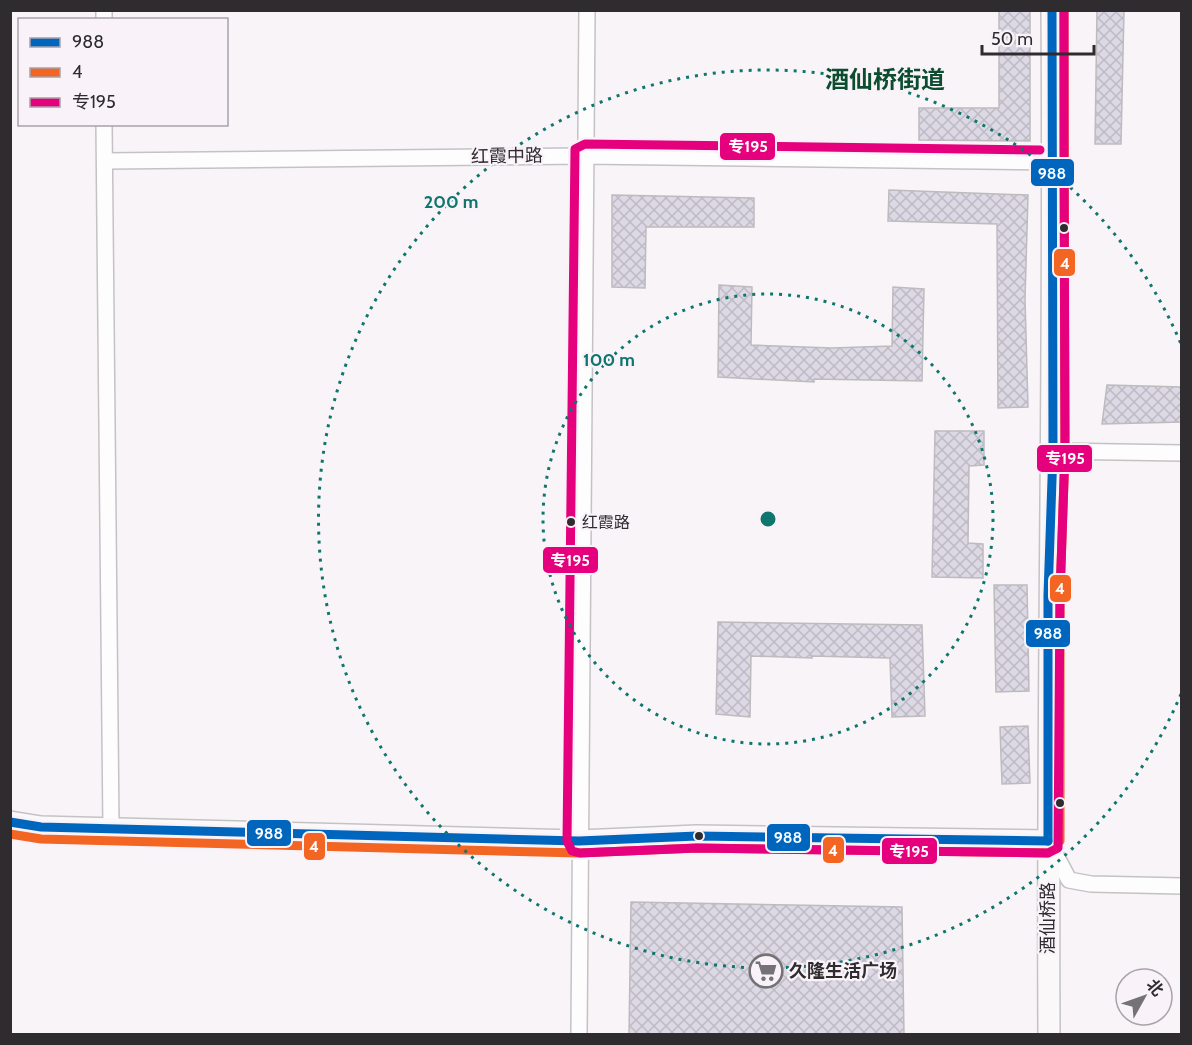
<svg xmlns="http://www.w3.org/2000/svg" width="1192" height="1045" viewBox="0 0 1192 1045" font-family="Cabin,'Noto Sans SC',sans-serif">
<style>
.building{fill:url(#building-cross-hatch);stroke:#bdbbbe;stroke-width:1.5}
.lines{fill:none;stroke-linecap:round;stroke-linejoin:round}
.street-casing{stroke:#c5c2c5;stroke-width:18}
.secondary-casing{stroke:#c5c2c5;stroke-width:24}
.street{stroke:#fefdfe;stroke-width:15}
.secondary{stroke:#fbf8fa;stroke-width:21}
.bus-1-casing{stroke:#f9f3f9;stroke-width:14}
.bus-2-casing{stroke:#f9f3f9;stroke-width:14}
.bus-3-casing{stroke:#f9f3f9;stroke-width:14}
.bus-1{stroke:#0065bd;stroke-width:9}
.bus-2{stroke:#f26522;stroke-width:9}
.bus-3{stroke:#e5007d;stroke-width:9}
.ring{fill:none;stroke:#0f766e;stroke-width:3;stroke-dasharray:3 6}
.bus-dot{fill:#2e2c2e;stroke:#f9f3f9;stroke-width:2}
.labels{text-anchor:middle;dominant-baseline:central;stroke-width:4.5;stroke-linejoin:round;paint-order:stroke}
.bus-label{font-size:16px;fill:#2e2c2e;stroke:#f9f3f9;text-anchor:start}
.street-label{font-size:18px;fill:#2e2c2e;stroke:#f9f3f9}
.poi-label{font-size:18px;font-weight:bold;fill:#2e2c2e;stroke:#f9f3f9;text-anchor:start}
.district-label{font-size:24px;font-weight:bold;fill:#0c4d30;stroke:#f9f3f9}
.centre{fill:#0f766e;stroke:#f9f3f9;stroke-width:3}
.ring-label{font-size:18px;text-anchor:middle;font-weight:bold;fill:#0f766e;stroke:#f9f3f9;stroke-width:4.5;stroke-linejoin:round;paint-order:stroke}
.line-badge{stroke:#f9f3f9;stroke-width:2}
.badge-label{font-size:16px;text-anchor:middle;font-weight:bold;fill:#fff}
</style>
<defs>
<pattern id="building-cross-hatch" width="8" height="8" patternUnits="userSpaceOnUse" patternTransform="scale(1.5)"><rect width="8" height="8" fill="#dcd9e5"/><path d="M0 0l8 8M0 8l8-8" fill="none" stroke="#bdbac5"/></pattern>
</defs>
<rect width="100%" height="100%" fill="#f8f4f8"/>
<!-- building -->
<g class="building">
<polygon points="999,10 1030,10 1030,141 919,140 919,108 999,108"/>
<polygon points="1097,10 1124,10 1121,144 1095,144"/>
<polygon points="889,190 1028,195 1025,299 1028,407 998,408 997,224 888,221"/>
<polygon points="612,195 754,198 754,227 646,227 645,288 612,287"/>
<polygon points="719,285 752,287 751,345 832,348 892,346 893,287 924,289 922,381 814,379 814,382 718,377"/>
<polygon points="1107,385 1182,387 1182,422 1102,424"/>
<polygon points="935,431 984,431 984,465 969,466 968,543 983,544 983,578 932,577"/>
<polygon points="994,585 1027,585 1029,691 996,692"/>
<polygon points="718,622 922,625 925,716 892,717 890,658 811,656 812,658 751,656 750,717 716,714"/>
<polygon points="1028,726 1030,783 1002,784 1000,727"/>
<polygon points="631,902 902,907 904,1035 629,1035"/>
</g>
<g class="lines">
<!-- street casing -->
<g class="street-casing">
<g id="street">
<polyline points="104,10 104,20"/>
<polyline points="104,124 111,828"/>
<polyline points="105,161 585,156 1053,162"/>
<polyline points="1053,451 1182,453"/>
<polyline points="1050,844 1069,880 1091,884 1182,886"/>
<polyline points="579,1034 587,10"/>
</g>
</g>
<!-- secondary casing -->
<g class="secondary-casing">
<g id="secondary">
<polyline points="10,822 41,827 579,841 697,836 1048,841"/>
<path d="M1049,1034C1047,693 1055,352 1052,10"/>
</g>
</g>
<!-- street -->
<use href="#street" class="street"/>
<!-- secondary -->
<use href="#secondary" class="secondary"/>
<!-- bus-1 casing -->
<g class="bus-1-casing">
<g id="bus-1">
<polyline points="10,822 41,827 579,841 697,836 1048,841"/>
<polyline points="1048,841 1048,595 1053,451 1052,10"/>
</g>
</g>
<!-- bus-2 casing -->
<g class="bus-2-casing">
<g id="bus-2">
<polyline points="10,834 41,839 579,853 697,848 1048,853"/>
<polyline points="1060,841 1060,595 1065,451 1064,10"/>
</g>
</g>
<!-- bus-3 casing -->
<g class="bus-3-casing">
<g id="bus-3">
<polyline points="1064,10 1064,158"/>
<polyline points="1040,150 585,144 575,149 567,841 572,851 580,853 697,848 1048,853 1058,848 1060,595 1065,451 1064,166"/>
</g>
</g>
<!-- bus-1 -->
<use href="#bus-1" class="bus-1"/>
<!-- bus-2 -->
<use href="#bus-2" class="bus-2"/>
<!-- bus-3 -->
<use href="#bus-3" class="bus-3"/>
</g>
<!-- distance rings -->
<g class="ring">
<circle cx="768" cy="519" r="225"/>
<path d="M1181 694A449 449 0 1 1 1181 344"/>
</g>
<!-- icons -->
<defs>
<g id="supermarket-ring" transform="scale(1.725)"><circle r="9.5" fill="#f9f3f9" stroke="#757275" stroke-width="1.5"/><path d="M-6-5.5h2.5l.6 2H6L4.5 2H-2.5L-4.4-4H-6ZM-1.5 3.2a1.3 1.3 0 1 0 .1 0ZM3 3.2a1.3 1.3 0 1 0 .1 0Z" fill="#757275"/></g>
</defs>
<g fill-rule="evenodd">
<use href="#supermarket-ring" x="766" y="971"/>
</g>
<!-- markers -->
<g class="bus-dot">
<circle cx="1064" cy="228" r="5"/>
<circle cx="571" cy="522" r="5"/>
<circle cx="1060" cy="803" r="5"/>
<circle cx="699" cy="836" r="5"/>
</g>
<g class="labels">
<!-- bus labels -->
<g class="bus-label">
<text x="582" y="522">红霞路</text>
</g>
<!-- street labels -->
<g class="street-label">
<text transform="translate(507 156) rotate(-1)">红霞中路</text>
<text transform="translate(1048 918) rotate(-90)">酒仙桥路</text>
</g>
<!-- poi labels -->
<g class="poi-label">
<text x="789" y="971">久隆生活广场</text>
</g>
<!-- district labels -->
<g class="district-label">
<text x="885" y="79">酒仙桥街道</text>
</g>
</g>
<circle cx="768" cy="519" r="9" class="centre"/>
<g class="ring-label">
<text x="451" y="208">200 m</text>
<text x="609" y="366">100 m</text>
</g>
<g class="line-badge">
<rect x="719" y="132" width="57" height="29" rx="6" fill="#e5007d"/>
<rect x="1030" y="158" width="45" height="29" rx="6" fill="#0065bd"/>
<rect x="1053" y="248" width="23" height="29" rx="6" fill="#f26522"/>
<rect x="1036" y="444" width="57" height="29" rx="6" fill="#e5007d"/>
<rect x="542" y="546" width="57" height="28" rx="6" fill="#e5007d"/>
<rect x="1049" y="574" width="23" height="29" rx="6" fill="#f26522"/>
<rect x="1025" y="619" width="46" height="29" rx="6" fill="#0065bd"/>
<rect x="246" y="819" width="46" height="28" rx="6" fill="#0065bd"/>
<rect x="766" y="823" width="45" height="29" rx="6" fill="#0065bd"/>
<rect x="303" y="832" width="23" height="29" rx="6" fill="#f26522"/>
<rect x="822" y="836" width="23" height="28" rx="6" fill="#f26522"/>
<rect x="881" y="837" width="57" height="28" rx="6" fill="#e5007d"/>
</g>
<g class="badge-label">
<text x="748" y="152">专195</text>
<text x="1052" y="179">988</text>
<text x="1065" y="269">4</text>
<text x="1065" y="464">专195</text>
<text x="570" y="566">专195</text>
<text x="1060" y="594">4</text>
<text x="1048" y="639">988</text>
<text x="269" y="839">988</text>
<text x="788" y="843">988</text>
<text x="314" y="852">4</text>
<text x="833" y="856">4</text>
<text x="909" y="857">专195</text>
</g>
<!-- border -->
<rect width="1192" height="1045" fill="none" stroke="#2e2c2e" stroke-width="24"/>
<!-- legend -->
<rect x="18" y="18" width="210" height="108" fill="#f9f3f9" stroke="#a8a3a8" stroke-width="1.5"/>
<rect x="30" y="38" width="30" height="9" fill="#0065bd" stroke="#a8a3a8" stroke-width="1.5"/>
<text x="72" y="48" font-size="18" fill="#2e2c2e">988</text>
<rect x="30" y="68" width="30" height="9" fill="#f26522" stroke="#a8a3a8" stroke-width="1.5"/>
<text x="72" y="78" font-size="18" fill="#2e2c2e">4</text>
<rect x="30" y="98" width="30" height="9" fill="#e5007d" stroke="#a8a3a8" stroke-width="1.5"/>
<text x="72" y="108" font-size="18" fill="#2e2c2e">专195</text>
<!-- north arrow -->
<g transform="translate(1144 997) rotate(50)"><circle r="28" fill="#f9f3f9" stroke="#a8a3a8" stroke-width="1.5"/>
<path d="M0-4.5L10 22L0 15L-10 22Z" fill="#757275"/>
<text y="-9" font-size="16" font-weight="bold" text-anchor="middle" fill="#2e2c2e">北</text>
</g>
<!-- scale -->
<path d="M982 45v9h112v-9" fill="none" stroke="#2e2c2e" stroke-width="3"/>
<text x="991" y="45" font-size="18" fill="#2e2c2e" stroke="#f9f3f9" stroke-width="4.5" paint-order="stroke">50 m</text>
</svg>
